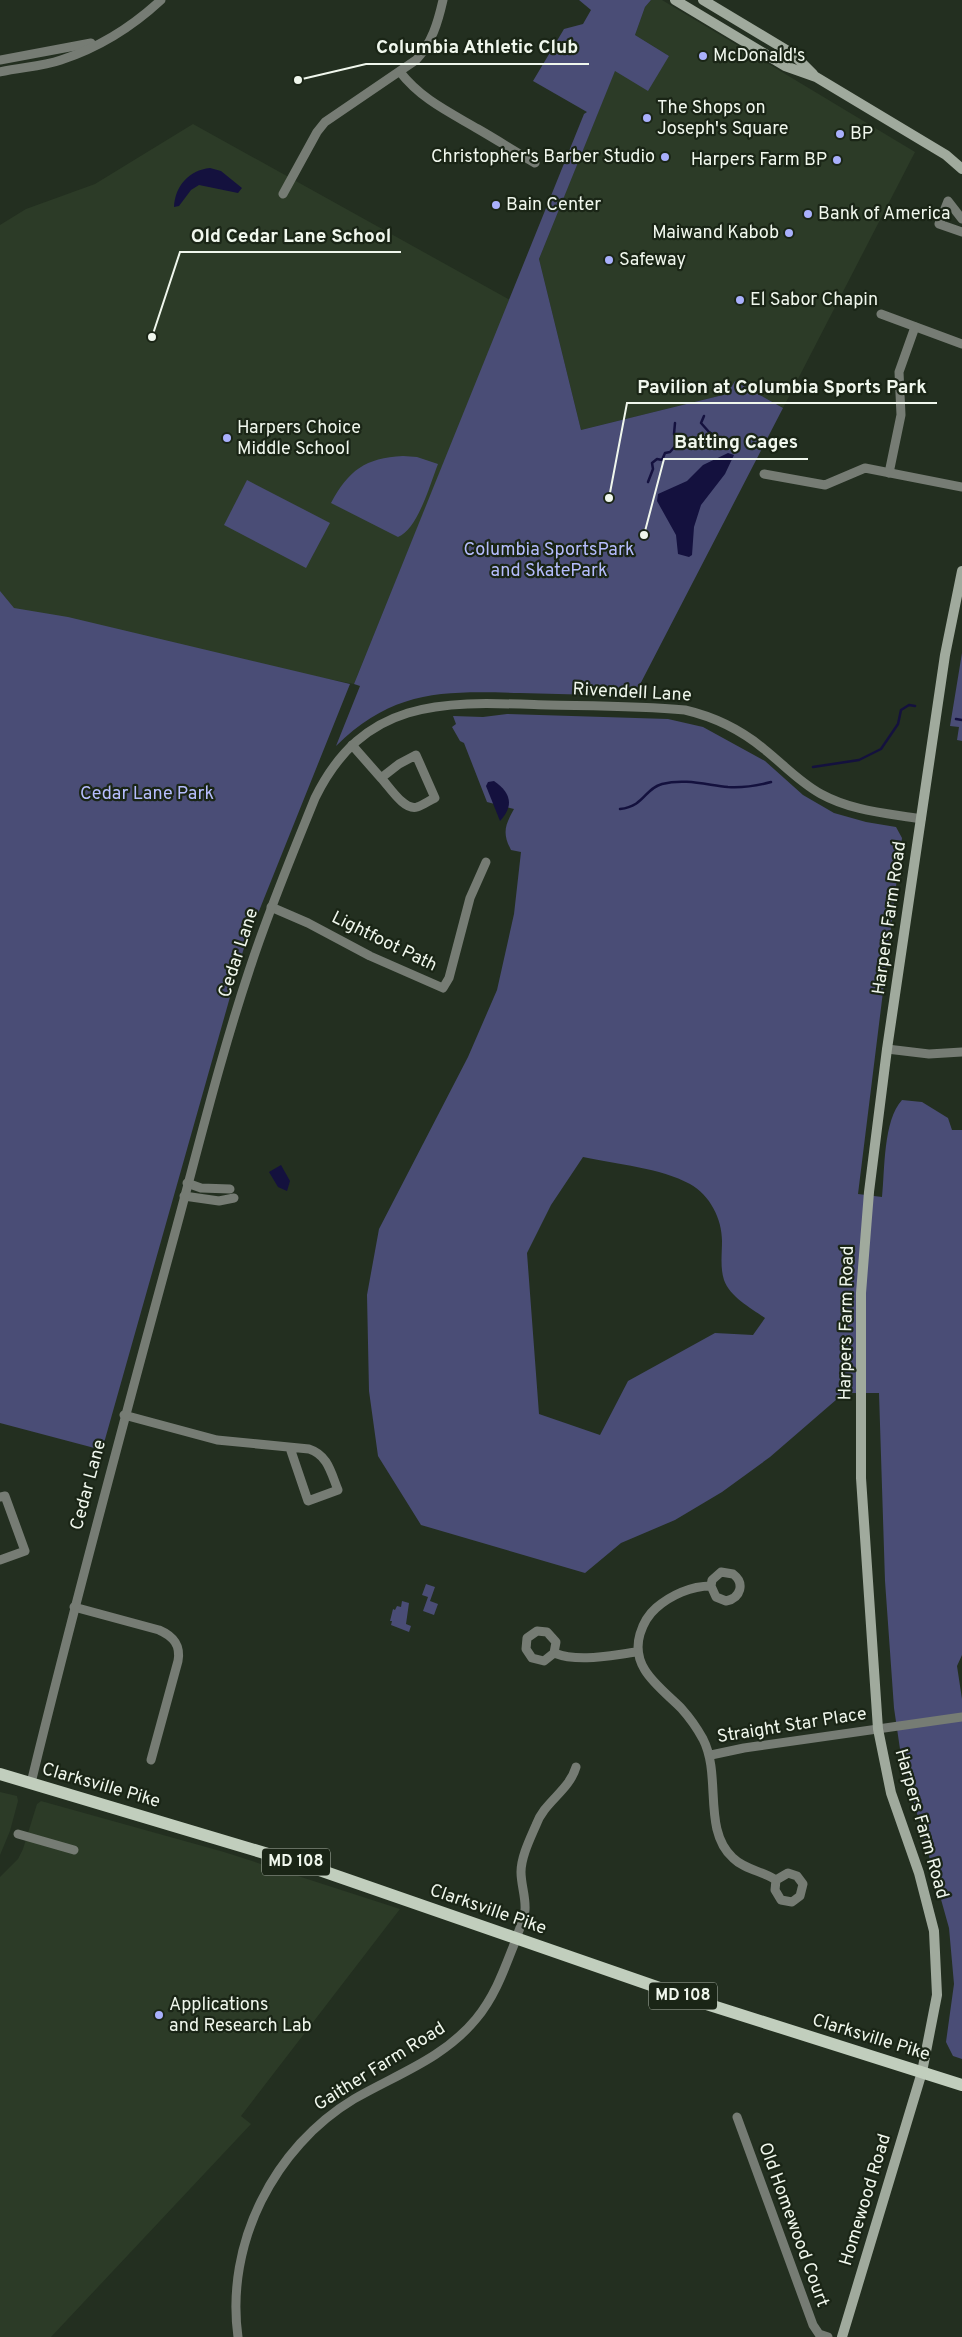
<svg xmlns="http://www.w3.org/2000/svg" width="962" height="2337" viewBox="0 0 962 2337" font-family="Overpass,sans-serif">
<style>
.built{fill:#2c3b27}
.green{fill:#4a4d76;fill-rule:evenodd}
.water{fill:#14113e}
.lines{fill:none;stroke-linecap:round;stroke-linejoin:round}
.stream{stroke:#14113e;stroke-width:2.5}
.street{stroke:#767c74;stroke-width:9}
.secondary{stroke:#a0aa9d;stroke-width:10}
.primary{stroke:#c1cebd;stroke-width:12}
.poi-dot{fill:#a9b0fc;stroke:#1a2516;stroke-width:2}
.labels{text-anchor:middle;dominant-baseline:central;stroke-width:4.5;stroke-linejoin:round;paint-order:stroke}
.shield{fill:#1a2516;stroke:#b0b8ac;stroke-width:1}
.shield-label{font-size:16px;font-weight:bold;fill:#f0f7ed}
.poi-label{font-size:18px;fill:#f0f7ed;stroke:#1a2516;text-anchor:start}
.park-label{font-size:18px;fill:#b6bdfd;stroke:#1a2516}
.street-label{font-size:18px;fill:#f0f7ed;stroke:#1a2516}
.leader{fill:none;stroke:#f0f7ed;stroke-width:2}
.callout-dot{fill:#f0f7ed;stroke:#1a2516;stroke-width:2}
.callout-label{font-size:19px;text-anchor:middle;font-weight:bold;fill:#f0f7ed;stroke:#1a2516;stroke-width:4.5;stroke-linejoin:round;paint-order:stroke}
</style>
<rect width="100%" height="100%" fill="#232f20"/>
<!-- built -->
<g class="built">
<polygon points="651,0 662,0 915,152 783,408 735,381 727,394 581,430 539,259 615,70 669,56 635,35 645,7"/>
<polygon points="193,124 510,300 354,684 0,616 0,225 26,209 95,184"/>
<polygon points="0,1792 17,1796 18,1801 10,1831 0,1855"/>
<polygon points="41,1801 224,1852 400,1909 241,2116 251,2124 51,2337 0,2337 0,1877 18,1859 23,1849 37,1804"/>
</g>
<!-- green -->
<g class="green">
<path d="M579,0H651L645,7L635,35L669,56L648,91L615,71L539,259L581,430L727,394L735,381L783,408L634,696C596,695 558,694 520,693C444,691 394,689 336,746L360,686L354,684L584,114L587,112L533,81L564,29L583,24L591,10Z"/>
<path d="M403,456L417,457L438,464C430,484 418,529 398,537L331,503C349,470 365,458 403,456Z"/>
<polygon points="247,480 330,523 306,568 224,525"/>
<polygon points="0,591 14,608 68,617 350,684 243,951 102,1450 0,1423"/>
<polygon points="962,653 962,741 957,740 959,727 950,726"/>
<path d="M507,714L668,719L703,727L765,761L803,795L834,813L866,822L896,827L902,838L858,1194L882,1197C885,1169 883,1121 902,1100L922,1102L948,1118L952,1130H962V1655L957,1666L962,1699V2059L953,2056L946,2042L954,1984L949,1928L901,1756L894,1708L885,1581L879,1393H844L770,1457L722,1492L675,1520L621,1543L585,1573L421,1525L378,1456L369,1391L367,1295L379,1229L468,1057L497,990L514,914L521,852L511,850C502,833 505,825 514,809L487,802L464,743L460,741L452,727L456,724L453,716L483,717ZM583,1157C616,1164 661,1168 690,1184C710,1195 722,1219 722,1241C722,1253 720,1268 724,1280C730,1297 751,1308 765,1318L753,1335L715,1333L628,1381L600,1435L539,1414L527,1253L551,1205Z"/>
<polygon points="426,1584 435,1587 430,1601 438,1604 434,1615 423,1611 428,1597 422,1595"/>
<polygon points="402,1601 409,1603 406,1624 411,1626 409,1632 391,1625 392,1621 390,1621 393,1609 395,1610 397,1606 401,1607"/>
</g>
<!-- water -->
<g class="water">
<path d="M210,168L221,171L242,188L238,193L199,185L191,190L179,206L174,207C175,186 189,170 210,168Z"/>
<polygon points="728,453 734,455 725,474 701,505 694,527 692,555 689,557 678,554 676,535 657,501 658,494 687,481 703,465"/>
<path d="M494,781C510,792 515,805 500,821L486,786L488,782Z"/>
<polygon points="281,1165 290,1181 287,1191 278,1187 269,1172"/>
</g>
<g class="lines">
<!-- stream -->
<g class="stream">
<polyline points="704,416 701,423 709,432 717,437"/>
<polyline points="674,434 675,423"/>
<polyline points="648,482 653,469 652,463 657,459 662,460 665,453 670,452 677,444 676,438"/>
<polyline points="956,719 962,720"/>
<polyline points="813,767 859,760 881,749 898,724 901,710 909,705 915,706"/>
<path d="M620,809C645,806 644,789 662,784C685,778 707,785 728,787C743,788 756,786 771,782"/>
</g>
<!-- street -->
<g class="street">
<polyline points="0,60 91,43"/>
<path d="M0,72C20,67 41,67 61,60C98,48 133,26 161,0"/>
<path d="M400,72C421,99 449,112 478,129C497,140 516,152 535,163"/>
<path d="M283,194L317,132L325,122L416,60C432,43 438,22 443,0"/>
<polyline points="962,219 948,201 939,224 962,232"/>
<polyline points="881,314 962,344"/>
<polyline points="889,473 901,415 899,372 915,327"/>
<polyline points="764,474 825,485 865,468 962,487"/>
<path d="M352,745L381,778L399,764L416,755L435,798C430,800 423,805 417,807C404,811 389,786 381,778"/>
<polyline points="271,907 308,923 370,956 443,988 449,978 470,898 486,862"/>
<polyline points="887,1049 929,1054 962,1052"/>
<polyline points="187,1183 201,1188 230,1189"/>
<polyline points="184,1196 219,1201 234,1198"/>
<path d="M124,1415L217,1440L309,1449C328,1455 331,1473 338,1490L308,1501L290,1448"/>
<polyline points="0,1497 5,1496 25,1551 0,1560"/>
<path d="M711,1586L716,1597L726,1601C741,1598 745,1583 733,1574L721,1572L712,1580L711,1586C691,1586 671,1595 656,1608C648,1615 643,1624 640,1634C630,1668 660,1687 681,1708C690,1718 697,1728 703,1739C722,1776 702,1830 733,1858C745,1870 763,1871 776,1880L775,1890L781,1900L792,1902L800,1896L803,1884L797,1876L788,1873L776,1880"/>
<path d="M74,1607L159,1630C173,1636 181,1645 178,1661L151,1760"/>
<path d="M554,1653L544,1661L532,1658L526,1649L527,1638L537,1631L547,1632L556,1642L554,1653C580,1663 611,1655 637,1652"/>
<polyline points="711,1755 744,1748 962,1717"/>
<path d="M31,1783C75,1602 123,1424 172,1244C197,1153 219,1061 249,971C268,912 292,855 315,798C366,694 449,702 548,705C594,706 640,706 685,710C715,717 740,729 764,749C783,764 799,782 821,794C852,811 886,813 921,819"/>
<polyline points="18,1834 74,1850"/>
<polyline points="737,2117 813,2325 819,2334 828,2337"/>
<path d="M238,2337C225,2244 274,2147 354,2099C397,2074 443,2059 476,2019C495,1996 504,1970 515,1942C518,1931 524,1921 525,1910C526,1897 521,1885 521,1872C521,1857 530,1839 536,1825C544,1802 569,1791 576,1767"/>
</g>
<!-- secondary -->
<g class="secondary">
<polyline points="675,0 785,66 816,77 946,155 962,169"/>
<polyline points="703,0 793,54 813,74"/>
<polyline points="842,2337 922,2072 937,1995 934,1931 919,1873 891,1793 878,1729 861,1478 861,1293 869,1192 887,1049 945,655 962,571"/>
</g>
<!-- primary -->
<polyline class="primary" points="0,1774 308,1866 697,2001 962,2085"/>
</g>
<!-- markers -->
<g class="poi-dot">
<circle cx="703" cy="56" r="5"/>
<circle cx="647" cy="118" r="5"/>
<circle cx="840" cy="134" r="5"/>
<circle cx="665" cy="157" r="5"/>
<circle cx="837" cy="160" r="5"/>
<circle cx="496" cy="205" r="5"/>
<circle cx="808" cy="214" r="5"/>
<circle cx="789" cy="233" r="5"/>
<circle cx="609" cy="260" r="5"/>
<circle cx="740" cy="300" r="5"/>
<circle cx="227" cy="438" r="5"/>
<circle cx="159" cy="2015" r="5"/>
</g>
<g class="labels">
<!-- shield labels -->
<g class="shield">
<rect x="262" y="1848.5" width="68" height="27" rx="4"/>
<rect x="649" y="1982.5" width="68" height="27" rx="4"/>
</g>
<g class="shield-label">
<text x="296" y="1862">MD 108</text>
<text x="683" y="1996">MD 108</text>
</g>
<!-- poi labels -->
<g class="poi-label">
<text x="713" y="56">McDonald's</text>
<text x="657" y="108">The Shops on<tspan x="657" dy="21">Joseph's Square</tspan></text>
<text x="850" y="134">BP</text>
<text x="655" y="157" text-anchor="end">Christopher's Barber Studio</text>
<text x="827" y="160" text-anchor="end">Harpers Farm BP</text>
<text x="506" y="205">Bain Center</text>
<text x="818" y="214">Bank of America</text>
<text x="779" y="233" text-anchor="end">Maiwand Kabob</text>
<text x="619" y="260">Safeway</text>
<text x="750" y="300">El Sabor Chapin</text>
<text x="237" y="428">Harpers Choice<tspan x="237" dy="21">Middle School</tspan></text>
<text x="169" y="2005">Applications<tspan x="169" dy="21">and Research Lab</tspan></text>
</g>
<!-- park labels -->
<g class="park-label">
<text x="549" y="550">Columbia SportsPark<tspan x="549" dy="21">and SkatePark</tspan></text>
<text x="147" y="794">Cedar Lane Park</text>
</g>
<!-- street labels -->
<g class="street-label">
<text transform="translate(632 693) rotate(3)">Rivendell Lane</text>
<text transform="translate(890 918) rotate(-82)">Harpers Farm Road</text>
<text transform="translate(384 942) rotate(26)">Lightfoot Path</text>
<text transform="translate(239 953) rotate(-72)">Cedar Lane</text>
<text transform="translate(847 1323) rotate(-89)">Harpers Farm Road</text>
<text transform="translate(89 1485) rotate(-75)">Cedar Lane</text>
<text transform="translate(792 1726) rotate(-9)">Straight Star Place</text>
<text transform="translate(101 1786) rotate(16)">Clarksville Pike</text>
<text transform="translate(921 1824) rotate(74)">Harpers Farm Road</text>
<text transform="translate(488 1910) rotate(19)">Clarksville Pike</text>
<text transform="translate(871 2038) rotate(17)">Clarksville Pike</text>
<text transform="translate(380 2067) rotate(-32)">Gaither Farm Road</text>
<text transform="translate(866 2200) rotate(-73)">Homewood Road</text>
<text transform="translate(793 2225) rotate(70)">Old Homewood Court</text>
</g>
</g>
<!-- callouts -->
<path class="leader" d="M298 80L366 64H589M152 337L180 252H401M609 498L627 403H937M644 535L664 459H808"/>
<g class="callout-dot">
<circle cx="298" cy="80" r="5"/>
<circle cx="152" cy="337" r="5"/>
<circle cx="609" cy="498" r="5"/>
<circle cx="644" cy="535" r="5"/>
</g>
<g class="callout-label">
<text x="477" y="53">Columbia Athletic Club</text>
<text x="291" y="242">Old Cedar Lane School</text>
<text x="782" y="393">Pavilion at Columbia Sports Park</text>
<text x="736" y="448">Batting Cages</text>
</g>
</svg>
